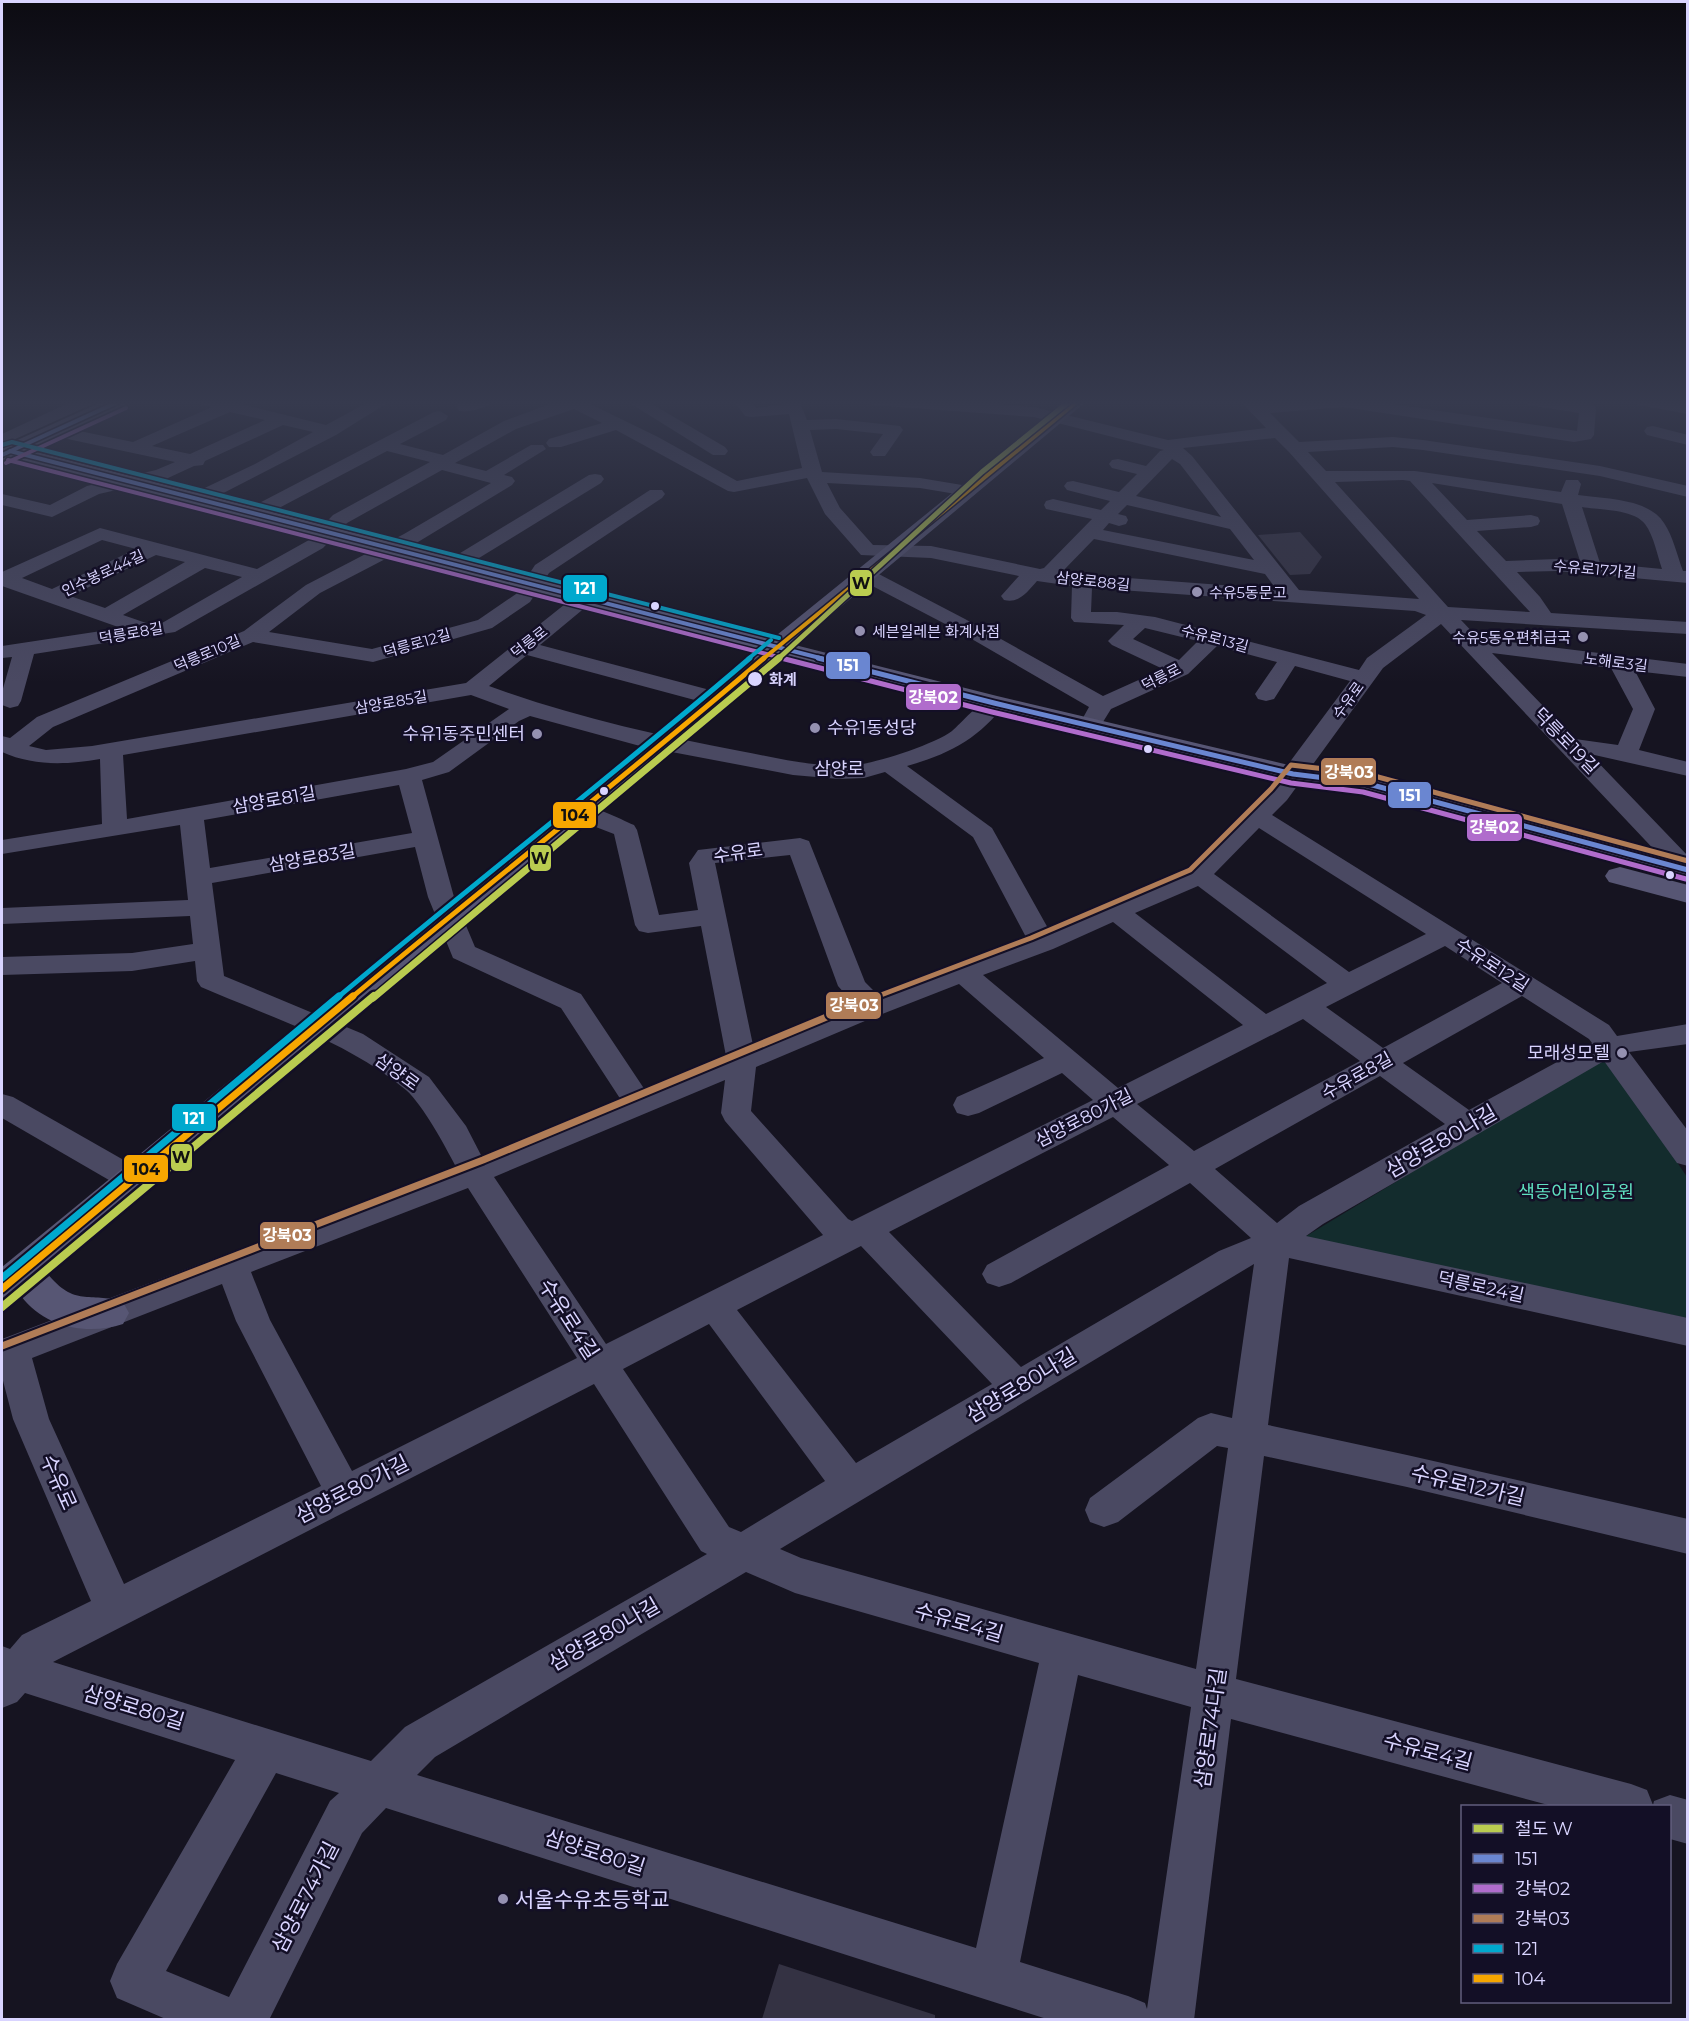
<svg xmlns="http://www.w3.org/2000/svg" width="1689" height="2021" viewBox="0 0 1689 2021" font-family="Montserrat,'Noto Sans KR',sans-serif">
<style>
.green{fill:#132c2d}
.building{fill:#343243}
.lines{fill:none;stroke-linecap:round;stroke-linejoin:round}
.street{fill:#4a4962;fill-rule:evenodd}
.secondary{fill:#575674;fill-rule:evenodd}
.bus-1-far1-casing{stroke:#130f26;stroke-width:7}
.bus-1-casing{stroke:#130f26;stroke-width:9}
.bus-2-far1-casing{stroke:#130f26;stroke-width:7}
.bus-2-casing{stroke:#130f26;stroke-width:9}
.bus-3-far1-casing{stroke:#130f26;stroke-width:9}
.bus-3-casing{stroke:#130f26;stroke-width:11}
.bus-4-far2-casing{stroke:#130f26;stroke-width:7}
.bus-4-far1-casing{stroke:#130f26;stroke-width:9}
.bus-4-casing{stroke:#130f26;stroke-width:11}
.bus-5-far2-casing{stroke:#130f26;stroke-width:7}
.bus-5-far1-casing{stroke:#130f26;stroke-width:9}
.bus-5-casing{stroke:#130f26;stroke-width:11}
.bus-1-far1{stroke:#6a86d1;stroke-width:4}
.bus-1{stroke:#6a86d1;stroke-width:5}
.bus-2-far1{stroke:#b06ccc;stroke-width:4}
.bus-2{stroke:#b06ccc;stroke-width:5}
.bus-3-far1{stroke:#b07c57;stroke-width:5}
.bus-3{stroke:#b07c57;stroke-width:7}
.bus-4-far2{stroke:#00a9ce;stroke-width:4}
.bus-4-far1{stroke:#00a9ce;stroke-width:5}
.bus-4{stroke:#00a9ce;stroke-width:7}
.bus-5-far2{stroke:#f7a600;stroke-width:4}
.bus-5-far1{stroke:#f7a600;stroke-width:5}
.bus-5{stroke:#f7a600;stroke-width:7}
.rail-1-far2-casing{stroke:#130f26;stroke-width:8}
.rail-1-far1-casing{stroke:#130f26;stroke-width:10}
.rail-1-casing{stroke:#130f26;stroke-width:13}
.rail-1-far2{stroke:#bacc50;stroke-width:5}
.rail-1-far1{stroke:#bacc50;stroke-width:7}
.rail-1{stroke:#bacc50;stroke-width:8}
.poi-dot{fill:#9591b1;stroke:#130f26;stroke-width:2}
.bus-dot{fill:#d9d4ff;stroke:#130f26;stroke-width:2}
.labels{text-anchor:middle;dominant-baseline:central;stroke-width:5;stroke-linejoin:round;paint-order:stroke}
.far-street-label{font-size:15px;fill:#d9d4ff;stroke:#130f26}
.far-poi-label{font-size:15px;fill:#d9d4ff;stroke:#130f26;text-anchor:start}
.far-stop-label{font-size:15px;font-weight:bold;fill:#d9d4ff;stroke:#130f26;text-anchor:start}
.poi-label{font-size:18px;fill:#d9d4ff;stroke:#130f26;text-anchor:end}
.street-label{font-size:18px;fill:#d9d4ff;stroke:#130f26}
.park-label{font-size:18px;fill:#5fe0c0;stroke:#130f26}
.near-street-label{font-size:21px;fill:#d9d4ff;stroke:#130f26}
.near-poi-label{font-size:21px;fill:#d9d4ff;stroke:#130f26;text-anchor:start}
.line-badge{stroke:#130f26;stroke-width:2}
.badge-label{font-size:16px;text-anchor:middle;font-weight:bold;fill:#fff}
.pale-badge-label{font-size:16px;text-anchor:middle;font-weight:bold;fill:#111}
</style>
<rect width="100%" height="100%" fill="#161421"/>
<!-- green -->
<polygon class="green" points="1607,1057 1687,1177 1687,1318 1303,1238 1490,1125"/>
<!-- building -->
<g class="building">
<polygon points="1300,532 1322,557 1310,574 1290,575 1258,535"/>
<polygon points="779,1964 935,2015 935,2019 762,2019"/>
</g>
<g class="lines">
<!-- street -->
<g class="street">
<polygon points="75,400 97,400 95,403 2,445 2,434"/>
<path d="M195,400L229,401L326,425L372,400H392L336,435L204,503H190L188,499L190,495L255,464L313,432L283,425L205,461L203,465L194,466L168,478L99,494L52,517L2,505V494L50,505L87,486L156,470L175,462L49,435L46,431L49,427L55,426L133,442L212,407L197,403ZM230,412L265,420L190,454L152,446Z"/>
<path d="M470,400H495C488,407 470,413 459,411L457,407L459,403Z"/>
<path d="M561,400H582L658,437L737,481L802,468L789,414L751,417L745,416L733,400H750L756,408L785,404L783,400H799L807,420L836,419L900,426L903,430L885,456H873L870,452L883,434L836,429L810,430L822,472L920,478L974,487L977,491L974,495L968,496L920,488L827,483L840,508L873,545L931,546L1040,569L1044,568L1092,519L1046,509L1044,505L1046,501L1053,499L1101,510L1110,501L1067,490L1064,486L1067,482L1073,481L1119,492L1137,474L1112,468L1109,464L1112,460L1118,459L1146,466L1160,451L1164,450L1034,417L872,405L864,400H941L1034,407L1168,440L1266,428L1239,400H1257L1260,404L1306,400H1365L1577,431L1579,413L1528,405L1520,400H1562L1594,405L1596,409L1594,435L1591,439L1574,442L1344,407L1270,413L1299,442L1393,437L1423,440L1600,466L1688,486V497L1600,476L1423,450L1393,447L1308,452L1326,471H1415L1561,492L1566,480H1578L1581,484L1578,495C1605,499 1648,498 1664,523C1673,536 1677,555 1683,571H1688V583L1557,571L1517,572L1540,597L1551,613L1688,622V634L1461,620L1478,638L1688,664V677L1635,671L1655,709L1639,750L1688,762V776L1590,754L1688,856V879L1679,876L1441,624L1383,668L1287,800L1272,815L1609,1025L1617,1036L1688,1024V1044L1629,1052L1688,1131V1166L1677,1163L1604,1061L1323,1224L1306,1236L1688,1318V1346L1289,1258L1268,1425L1407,1455L1688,1519V1554L1407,1487L1264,1456L1236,1679L1631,1784L1647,1790L1653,1805L1654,1801L1670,1795L1688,1800V1844L1670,1839V1806H1552L1231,1719L1194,2020H1050L386,1808L362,1833L269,2020H168L117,1998L110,1981L117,1964L235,1760L25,1693L17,1702L2,1708V1646L10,1649L22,1635L91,1601L13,1419L2,1377V1339L456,1167C445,1146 423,1105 406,1090C347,1041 270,1017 201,987L197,981L195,961L132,971L2,975V957L132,953L193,944L190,916L2,924V908L188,900L180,825L2,854V840L102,824L100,759C66,765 33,766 2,752V736L10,738L37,717L244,631L306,585L404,534L491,483L442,470L347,523L323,548L175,632L34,654L21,701L18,706L10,708L2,705V692L12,657L2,658V646L121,628L2,586V572L100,528L257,569L309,540L333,515L430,462L387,451L260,518H246L244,514L246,510L434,412L440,411L448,416L446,420L400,444L443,455L504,421ZM574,409L602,423L549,439L546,443L549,447H561L616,430L728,491L734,492L807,478L825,514L861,555L931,558L1019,576L1001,596L1004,600C1019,604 1027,592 1037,581L1072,586L1071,618L1074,622L1124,625L1108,641L1112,645L1163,669L1103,696L965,619L873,571H859L856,575L859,579L951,627L1089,707L1079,725L1082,730L1090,732L1098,730L1111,709L1188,674L1217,646L1277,662L1255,694L1258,699L1266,701L1274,699L1295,666L1350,681L1269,790L1186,873L1049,930L992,828L907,766C947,755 981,738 1005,703L1002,698C997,697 993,696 989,698C982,700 960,724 952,731C937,743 882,761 862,764C823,770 779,758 740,751C655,735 571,716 489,686L527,655L717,706L725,704L728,699L725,694L540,645L593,601L596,597L593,593H579L466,683L92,746L46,750L29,746L53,727L253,642L373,662L492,628L530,602L549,573L662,498L665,494L662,490H650L535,565L516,594L478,620L372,649L269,632L320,593L418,542L512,485L515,481L512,477L504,475L546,449L543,445H531L486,471L455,463L516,429ZM1275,438L1289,452L1419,599L1299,590L1192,456L1183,448ZM1172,459L1180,464L1221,517L1136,496ZM1403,480L1410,481L1530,612L1448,607L1335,482ZM1432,483L1562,504L1580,561L1557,559L1506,561L1477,531L1531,527L1538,525L1540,521L1538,517L1531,515L1467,520ZM1127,505L1230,529L1254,560L1103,530L1109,523L1119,526L1126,524L1128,520L1126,516L1118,514ZM1582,507C1599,510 1634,509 1645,524C1654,536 1657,555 1662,569L1600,563ZM1094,539L1265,574L1276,589L1061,573ZM102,540L136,549L52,589L22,578ZM156,555L185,562L105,608L70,596ZM205,568L242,577L162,623L149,624L123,615ZM1092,588L1415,611L1426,615L1367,658L1359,670L1155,617L1117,612H1091ZM1145,628L1198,641L1179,660L1133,639ZM1492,653L1611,668L1633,709L1618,745L1575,739ZM471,695L509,709L433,762L406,769L127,819L123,755ZM530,716L640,746L793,775L839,779L864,778L885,772L973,837L1027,939L878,995L865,982L809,841L800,838L698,850L689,863L698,910L659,915L637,830L634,825C615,817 590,802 570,807L567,812L570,817L614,834L635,925L639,931L648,933L701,926L726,1056L645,1090L581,994L475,947L454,897L422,780L449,772L519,721ZM399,785L412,833L210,868L204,820ZM1259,828L1426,934L1349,972L1214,874ZM415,847L428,897L453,958L561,1008L621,1100L482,1157L466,1126L429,1077L363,1034L224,976L212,883ZM790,855L838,986L854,1004L753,1045L715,863ZM1198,886L1327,983L1266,1014L1135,913ZM1113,922L1243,1025L1118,1088L983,975L1053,949ZM1445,946L1502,983L1383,1048L1326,1007ZM959,984L1044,1058L957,1097L953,1105L957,1113L968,1116L979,1113L1062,1073L1093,1100L852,1221L848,1219L751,1111L756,1067L872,1018ZM1522,996L1589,1039L1592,1043L1469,1110L1403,1063ZM1303,1019L1360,1061L1194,1151L1137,1104ZM1380,1076L1445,1124L1299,1206L1277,1223L1215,1169ZM725,1080L721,1113L725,1121L823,1235L606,1344L494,1177ZM1113,1117L1169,1165L987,1265L982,1274L987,1283L999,1287L1011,1283L1190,1183L1251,1238L1219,1251L1021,1367L889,1232ZM468,1188L577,1358L352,1471L270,1320L251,1272ZM861,1246L992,1384L856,1463L737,1310ZM1254,1264L1232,1418L1211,1413L1198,1418L1090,1498L1085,1510L1090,1522L1104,1527L1118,1522L1217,1446L1228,1448L1196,1669L801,1558L780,1549ZM222,1284L236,1321L321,1486L124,1584L49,1419L32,1358ZM709,1324L825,1481L741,1532L729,1527L623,1369ZM594,1384L701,1551L707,1554L405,1727L371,1761L53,1662ZM746,1572L795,1593L1039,1663L976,1948L417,1775L435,1757ZM1078,1675L1191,1707L1147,2009L1145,2003L1128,1996L1020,1962ZM276,1773L339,1793L330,1801L229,1997L166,1971Z"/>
<polygon points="625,400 645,400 725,447 728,451 725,455 713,455"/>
<polygon points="1631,400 1667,400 1688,404 1688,414 1639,405"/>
<polygon points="1653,426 1688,435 1688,445 1647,435 1644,431 1647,427"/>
<polygon points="595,474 601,475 604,479 601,483 461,569 447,569 444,565 447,561 589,475"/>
<polygon points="2,1094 13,1097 143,1171 148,1179 143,1187 132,1191 121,1187 2,1118"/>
</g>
<!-- secondary -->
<g class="secondary">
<path d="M106,400H131L129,404L29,450L772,639L1067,400H1088L795,645L997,696L1293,766L1365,775L1688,861V879L1363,791L1293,782L994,711L781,656L675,748L488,899L47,1273C75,1308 89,1291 123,1302L129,1313L123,1324C87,1336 44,1327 21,1296L2,1304V1267L466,887L657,736L758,650L12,458L2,460V447Z"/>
<polygon points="1620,867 1688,885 1688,903 1609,882 1605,876 1609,870"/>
</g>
<!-- bus-1-far1 casing -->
<g class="bus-1-far1-casing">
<g id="bus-1-far1">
<polyline points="10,451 824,659"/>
<polyline points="2,455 122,400"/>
</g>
</g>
<!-- bus-1 casing -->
<g class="bus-1-casing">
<polyline id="bus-1" points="818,658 994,703 1293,774 1365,783 1688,870"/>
</g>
<!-- bus-2-far1 casing -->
<g class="bus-2-far1-casing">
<g id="bus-2-far1">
<polyline points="8,460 786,659"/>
<polyline points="6,463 126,408"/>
</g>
</g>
<!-- bus-2 casing -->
<g class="bus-2-casing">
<polyline id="bus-2" points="781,658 992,712 1291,783 1363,792 1686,879"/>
</g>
<!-- bus-3-far1 casing -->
<g class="bus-3-far1-casing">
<polyline id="bus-3-far1" points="873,998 1031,938 1190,870 1271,789 1291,765 1367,774 1688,861"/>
</g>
<!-- bus-3 casing -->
<g class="bus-3-casing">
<polyline id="bus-3" points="2,1346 483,1160 877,996"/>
</g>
<!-- bus-4-far2 casing -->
<g class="bus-4-far2-casing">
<g id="bus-4-far2">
<polyline points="2,445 12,442 779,638"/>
<polyline points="748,659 771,640"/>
</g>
</g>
<!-- bus-4-far1 casing -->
<g class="bus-4-far1-casing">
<path id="bus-4-far1" d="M337,998C474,883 615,774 750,658"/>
</g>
<!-- bus-4 casing -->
<g class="bus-4-casing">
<polyline id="bus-4" points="2,1278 339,996"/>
</g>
<!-- bus-5-far2 casing -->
<g class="bus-5-far2-casing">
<polyline id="bus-5-far2" points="763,659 1079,400"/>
</g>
<!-- bus-5-far1 casing -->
<g class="bus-5-far1-casing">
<path id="bus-5-far1" d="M351,998C488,884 629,774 764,658"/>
</g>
<!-- bus-5 casing -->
<g class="bus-5-casing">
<polyline id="bus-5" points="2,1289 353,996"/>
</g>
<!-- bus-1-far1 -->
<use href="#bus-1-far1" class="bus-1-far1"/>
<!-- bus-1 -->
<use href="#bus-1" class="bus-1"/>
<!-- bus-2-far1 -->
<use href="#bus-2-far1" class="bus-2-far1"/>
<!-- bus-2 -->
<use href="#bus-2" class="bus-2"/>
<!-- bus-3-far1 -->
<use href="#bus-3-far1" class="bus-3-far1"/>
<!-- bus-3 -->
<use href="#bus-3" class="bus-3"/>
<!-- bus-4-far2 -->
<use href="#bus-4-far2" class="bus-4-far2"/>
<!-- bus-4-far1 -->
<use href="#bus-4-far1" class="bus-4-far1"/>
<!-- bus-4 -->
<use href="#bus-4" class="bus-4"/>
<!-- bus-5-far2 -->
<use href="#bus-5-far2" class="bus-5-far2"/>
<!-- bus-5-far1 -->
<use href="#bus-5-far1" class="bus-5-far1"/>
<!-- bus-5 -->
<use href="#bus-5" class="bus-5"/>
<!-- rail-1-far2 casing -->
<g class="rail-1-far2-casing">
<polyline id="rail-1-far2" points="778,659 982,472 1071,400"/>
</g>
<!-- rail-1-far1 casing -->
<g class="rail-1-far1-casing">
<polyline id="rail-1-far1" points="373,998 779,658"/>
</g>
<!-- rail-1 casing -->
<g class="rail-1-casing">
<polyline id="rail-1" points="2,1307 374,996"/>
</g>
<!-- rail-1-far2 -->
<use href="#rail-1-far2" class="rail-1-far2"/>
<!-- rail-1-far1 -->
<use href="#rail-1-far1" class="rail-1-far1"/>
<!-- rail-1 -->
<use href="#rail-1" class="rail-1"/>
</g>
<!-- sky -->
<linearGradient id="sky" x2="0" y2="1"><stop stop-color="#0c0b12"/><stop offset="0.59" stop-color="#363a4e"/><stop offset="1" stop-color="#363a4e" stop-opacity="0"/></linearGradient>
<rect width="1689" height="683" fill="url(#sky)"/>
<!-- markers -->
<g class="poi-dot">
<circle cx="1197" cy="592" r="6"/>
<circle cx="860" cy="631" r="6"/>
<circle cx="1583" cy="637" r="6"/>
<circle cx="815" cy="728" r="6"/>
<circle cx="537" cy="734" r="6"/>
<circle cx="1622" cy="1053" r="6"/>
<circle cx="503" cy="1899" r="6"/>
</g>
<g class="bus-dot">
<circle cx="655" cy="606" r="5"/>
<circle cx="755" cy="679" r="8"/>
<circle cx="1148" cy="749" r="5"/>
<circle cx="604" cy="791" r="5"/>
<circle cx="1670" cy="875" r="5"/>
</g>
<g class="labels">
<!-- far-street labels -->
<g class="far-street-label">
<text transform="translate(1595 569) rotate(5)">수유로17가길</text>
<text transform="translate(103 573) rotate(-25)">인수봉로44길</text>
<text transform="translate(1093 581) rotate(6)">삼양로88길</text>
<text transform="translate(131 633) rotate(-10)">덕릉로8길</text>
<text transform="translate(1215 638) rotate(15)">수유로13길</text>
<text transform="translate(529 642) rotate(-38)">덕릉로</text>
<text transform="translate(417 643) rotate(-16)">덕릉로12길</text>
<text transform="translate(207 653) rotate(-23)">덕릉로10길</text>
<text transform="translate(1616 662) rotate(7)">노해로3길</text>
<text transform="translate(1161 677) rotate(-27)">덕릉로</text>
<text transform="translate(1348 700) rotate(-54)">수유로</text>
<text transform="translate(391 702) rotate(-10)">삼양로85길</text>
</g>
<!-- far-poi labels -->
<g class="far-poi-label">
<text x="1209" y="592">수유5동문고</text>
<text x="872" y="631">세븐일레븐 화계사점</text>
<text x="1571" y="637" text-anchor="end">수유5동우편취급국</text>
</g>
<!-- far-stop labels -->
<g class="far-stop-label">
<text x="769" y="679">화계</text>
</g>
<!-- poi labels -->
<g class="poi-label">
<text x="827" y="728" text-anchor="start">수유1동성당</text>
<text x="525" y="734">수유1동주민센터</text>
<text x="1610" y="1053">모래성모텔</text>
</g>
<!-- street labels -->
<g class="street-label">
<text transform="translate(1566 741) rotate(46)">덕릉로19길</text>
<text x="839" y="769">삼양로</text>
<text transform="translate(274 800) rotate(-10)">삼양로81길</text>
<text transform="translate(738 853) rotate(-8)">수유로</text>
<text transform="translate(312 858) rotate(-10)">삼양로83길</text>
<text transform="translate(1492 965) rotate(33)">수유로12길</text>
<text transform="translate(397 1072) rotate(36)">삼양로</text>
<text transform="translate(1357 1076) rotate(-29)">수유로8길</text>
<text transform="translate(1084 1118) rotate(-27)">삼양로80가길</text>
<text transform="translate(1481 1287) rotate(12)">덕릉로24길</text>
</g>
<!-- park labels -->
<g class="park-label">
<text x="1576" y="1192">색동어린이공원</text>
</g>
<!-- near-street labels -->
<g class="near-street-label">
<text transform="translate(1441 1141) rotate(-30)">삼양로80나길</text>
<text transform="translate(569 1319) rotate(57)">수유로4길</text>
<text transform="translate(1021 1385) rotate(-31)">삼양로80나길</text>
<text transform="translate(59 1482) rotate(66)">수유로</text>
<text transform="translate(1468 1485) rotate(13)">수유로12가길</text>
<text transform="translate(352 1489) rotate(-27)">삼양로80가길</text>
<text transform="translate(959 1622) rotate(16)">수유로4길</text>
<text transform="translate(604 1634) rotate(-30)">삼양로80나길</text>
<text transform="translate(134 1707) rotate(17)">삼양로80길</text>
<text transform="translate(1210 1728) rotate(-82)">삼양로74다길</text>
<text transform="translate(1428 1751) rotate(15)">수유로4길</text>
<text transform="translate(595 1852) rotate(18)">삼양로80길</text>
<text transform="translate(305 1897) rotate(-63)">삼양로74가길</text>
</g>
<!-- near-poi labels -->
<g class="near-poi-label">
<text x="515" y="1899">서울수유초등학교</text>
</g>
</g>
<g class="line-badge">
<rect x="849" y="569" width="24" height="28" rx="6" fill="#bacc50"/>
<rect x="562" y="574" width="46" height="29" rx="6" fill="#00a9ce"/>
<rect x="825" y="651" width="46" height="29" rx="6" fill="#6a86d1"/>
<rect x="905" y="683" width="57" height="28" rx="6" fill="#b06ccc"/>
<rect x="1320" y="757" width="57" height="29" rx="6" fill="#b07c57"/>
<rect x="1387" y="781" width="45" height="28" rx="6" fill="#6a86d1"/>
<rect x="552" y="801" width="45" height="28" rx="6" fill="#f7a600"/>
<rect x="1466" y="813" width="57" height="29" rx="6" fill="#b06ccc"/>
<rect x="529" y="844" width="23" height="28" rx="6" fill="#bacc50"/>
<rect x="825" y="991" width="57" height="29" rx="6" fill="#b07c57"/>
<rect x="171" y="1103" width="46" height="29" rx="6" fill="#00a9ce"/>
<rect x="170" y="1143" width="23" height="29" rx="6" fill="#bacc50"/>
<rect x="123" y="1154" width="46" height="29" rx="6" fill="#f7a600"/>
<rect x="259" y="1221" width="57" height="29" rx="6" fill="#b07c57"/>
</g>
<g class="badge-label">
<text x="585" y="594">121</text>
<text x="848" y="671">151</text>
<text x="933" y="703">강북02</text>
<text x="1349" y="778">강북03</text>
<text x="1410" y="801">151</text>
<text x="1494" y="833">강북02</text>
<text x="854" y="1011">강북03</text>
<text x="194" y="1124">121</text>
<text x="287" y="1241">강북03</text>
</g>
<g class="pale-badge-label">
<text x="861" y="589">W</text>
<text x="575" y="821">104</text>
<text x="540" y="864">W</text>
<text x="181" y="1163">W</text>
<text x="146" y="1175">104</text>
</g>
<!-- border -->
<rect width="1689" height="2021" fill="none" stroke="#d9d4ff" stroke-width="6"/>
<!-- legend -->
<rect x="1461" y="1805" width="210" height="198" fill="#130f26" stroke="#625e7d" stroke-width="1.5"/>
<rect x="1473" y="1824" width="30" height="9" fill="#bacc50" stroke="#625e7d" stroke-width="1.5"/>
<text x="1515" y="1835" font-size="18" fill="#d9d4ff">철도 W</text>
<rect x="1473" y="1854" width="30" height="9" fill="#6a86d1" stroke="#625e7d" stroke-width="1.5"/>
<text x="1515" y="1865" font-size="18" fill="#d9d4ff">151</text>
<rect x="1473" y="1884" width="30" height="9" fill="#b06ccc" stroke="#625e7d" stroke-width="1.5"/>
<text x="1515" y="1895" font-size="18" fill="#d9d4ff">강북02</text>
<rect x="1473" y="1914" width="30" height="9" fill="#b07c57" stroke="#625e7d" stroke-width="1.5"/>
<text x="1515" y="1925" font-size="18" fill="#d9d4ff">강북03</text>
<rect x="1473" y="1944" width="30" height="9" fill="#00a9ce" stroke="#625e7d" stroke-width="1.5"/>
<text x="1515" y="1955" font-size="18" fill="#d9d4ff">121</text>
<rect x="1473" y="1974" width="30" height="9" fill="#f7a600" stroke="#625e7d" stroke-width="1.5"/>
<text x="1515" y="1985" font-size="18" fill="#d9d4ff">104</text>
</svg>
